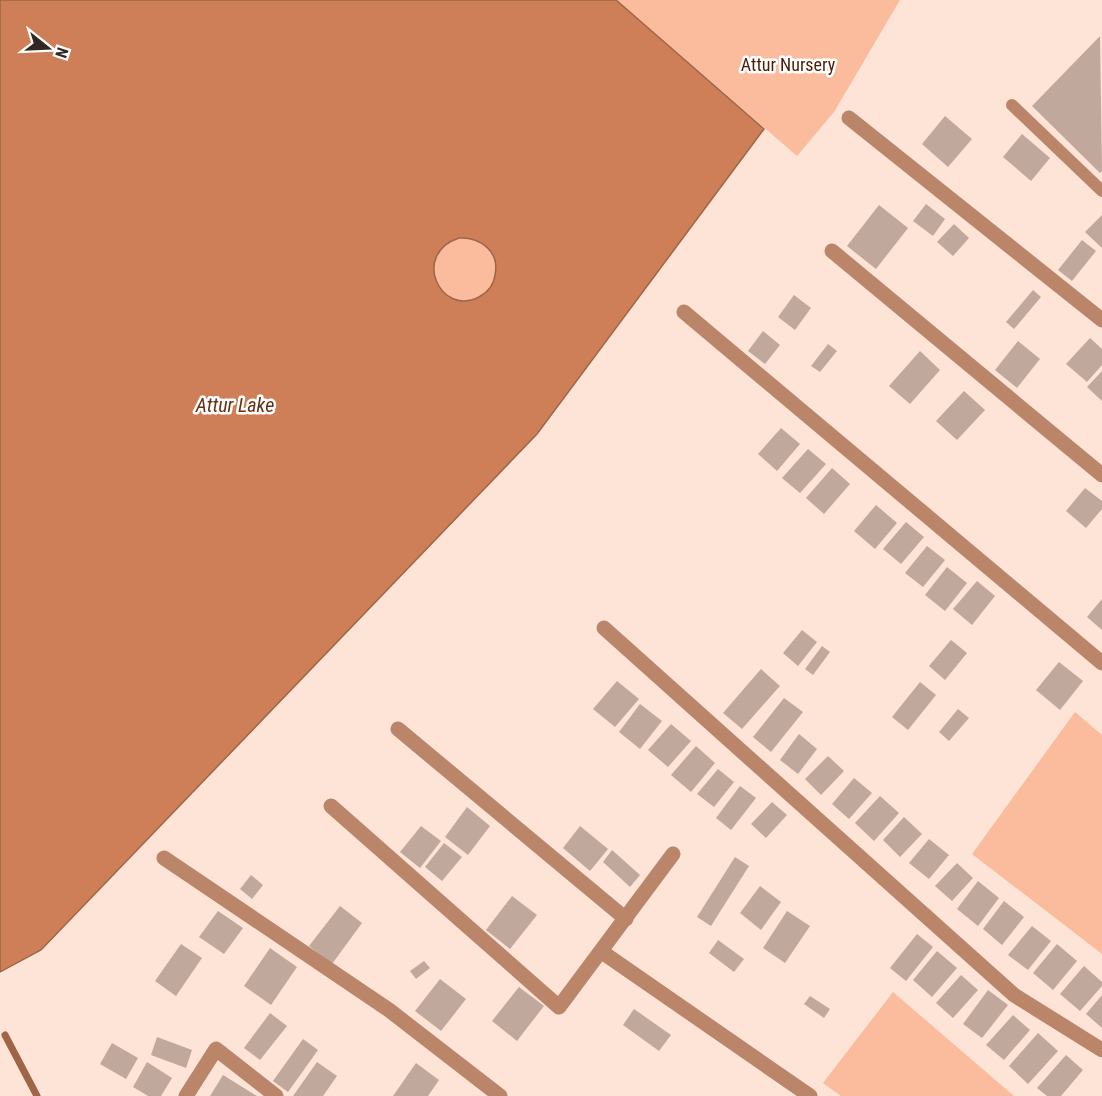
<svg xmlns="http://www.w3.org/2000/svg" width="1102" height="1096" viewBox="0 0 1102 1096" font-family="'Roboto Condensed',sans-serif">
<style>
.green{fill:#fabc9d}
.water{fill:#ce7f57;stroke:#9f6547;stroke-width:1.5;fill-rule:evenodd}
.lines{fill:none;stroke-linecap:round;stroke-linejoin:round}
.stream{stroke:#9f6547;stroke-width:7}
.building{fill:#c1a89c}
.lane{stroke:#bb856a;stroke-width:12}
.street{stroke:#bb856a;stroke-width:15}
.labels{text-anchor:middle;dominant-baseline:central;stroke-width:5;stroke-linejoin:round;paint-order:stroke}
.park-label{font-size:18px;fill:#4e1c00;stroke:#fff}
.water-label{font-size:20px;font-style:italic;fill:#653114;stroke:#fff}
</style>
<rect width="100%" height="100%" fill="#fee4d7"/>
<!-- green -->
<g class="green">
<polygon points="616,0 900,0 834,112 797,156"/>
<circle cx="465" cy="269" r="31"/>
<polygon points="1075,712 1102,735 1102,954 972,854"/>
<polygon points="893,992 1014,1096 841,1096 823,1083"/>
</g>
<!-- water -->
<path class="water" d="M0,0H616L764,129L537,434L41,950L0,972ZM459,238C480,237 500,251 495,275C494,284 488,292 479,297C440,317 411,254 459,238Z"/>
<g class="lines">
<!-- stream -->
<polyline class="stream" points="5,1035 37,1096"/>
</g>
<!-- building -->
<g class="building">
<polygon points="1100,36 1102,171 1100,173 1032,106"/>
<polygon points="945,116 972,139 948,167 922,144"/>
<polygon points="1022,134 1050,158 1031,181 1003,157"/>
<polygon points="926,204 945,219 933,236 913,221"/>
<polygon points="879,205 908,228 876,269 847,246"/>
<polygon points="1102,215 1102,248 1085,232"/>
<polygon points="954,224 969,238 953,256 937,242"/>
<polygon points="1082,240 1096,251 1072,281 1058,270"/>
<polygon points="1033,290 1041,297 1014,329 1006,322"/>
<polygon points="794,295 811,308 795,330 778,317"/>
<polygon points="763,331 780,345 765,364 748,351"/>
<polygon points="1090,338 1102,349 1102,365 1087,382 1066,364"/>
<polygon points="1018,341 1040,359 1017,388 995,370"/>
<polygon points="828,344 837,351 820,372 811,366"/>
<polygon points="920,351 940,370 910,404 889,386"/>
<polygon points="1102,371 1102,401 1087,387"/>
<polygon points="964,391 985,410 957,440 936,421"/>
<polygon points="781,428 800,444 777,471 758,454"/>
<polygon points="808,449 826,464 800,493 782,478"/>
<polygon points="832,468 850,484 824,514 806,498"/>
<polygon points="1085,488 1102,501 1102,509 1086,528 1066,511"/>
<polygon points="876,505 897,523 875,549 854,531"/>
<polygon points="906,522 924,537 901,564 883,549"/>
<polygon points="927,546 945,560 923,587 905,573"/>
<polygon points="947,567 967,583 945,611 925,595"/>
<polygon points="977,581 995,596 972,625 953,609"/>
<polygon points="1102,599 1102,630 1087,617"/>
<polygon points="802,630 817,642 798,666 783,653"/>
<polygon points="951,640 967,653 945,680 929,666"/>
<polygon points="822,646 830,652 813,675 805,669"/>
<polygon points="1059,662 1083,681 1060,710 1036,690"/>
<polygon points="761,669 780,686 742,729 723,713"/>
<polygon points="617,681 639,699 615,727 593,709"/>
<polygon points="920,682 936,695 908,730 892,717"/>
<polygon points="784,698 803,712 771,752 753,737"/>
<polygon points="640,704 662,721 640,749 619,732"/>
<polygon points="958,709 969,718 949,741 939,732"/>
<polygon points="671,724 691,741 668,767 648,750"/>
<polygon points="799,734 817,749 798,774 780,760"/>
<polygon points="696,746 715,763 691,792 671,775"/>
<polygon points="828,756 844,771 821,795 805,779"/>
<polygon points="718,769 734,782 714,807 697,794"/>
<polygon points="854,778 872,793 849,819 832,804"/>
<polygon points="740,786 756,798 731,830 716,818"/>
<polygon points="880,796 899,813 874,841 855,823"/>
<polygon points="772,802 787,815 766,838 751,824"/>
<polygon points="467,807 490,826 468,855 445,837"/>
<polygon points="904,817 922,834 900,857 883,840"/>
<polygon points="421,826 441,841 420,868 400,852"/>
<polygon points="580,826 608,849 590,871 563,848"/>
<polygon points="929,839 949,855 929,879 909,863"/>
<polygon points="444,843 462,857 442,881 425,867"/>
<polygon points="612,850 640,875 630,887 603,862"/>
<polygon points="735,857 749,866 711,926 697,917"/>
<polygon points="957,863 973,878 952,901 935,886"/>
<polygon points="251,875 263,885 252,899 240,889"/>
<polygon points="978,881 999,898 978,926 957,909"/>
<polygon points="760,886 781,902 761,930 740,913"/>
<polygon points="512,896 537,915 510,949 486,930"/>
<polygon points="1004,901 1024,917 1002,945 983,929"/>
<polygon points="340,906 362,923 332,964 309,946"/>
<polygon points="218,911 243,928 224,954 199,937"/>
<polygon points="787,911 810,926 785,963 763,948"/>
<polygon points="1032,926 1051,941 1028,970 1008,955"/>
<polygon points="917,934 933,947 906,981 890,968"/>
<polygon points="718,940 744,959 734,972 709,953"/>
<polygon points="181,944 202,958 176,996 155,981"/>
<polygon points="1057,944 1077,961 1053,990 1033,973"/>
<polygon points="270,948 297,967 271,1005 244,986"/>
<polygon points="937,951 957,968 932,997 913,980"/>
<polygon points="424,961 430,968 416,979 410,971"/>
<polygon points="1084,966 1102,982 1102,986 1080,1011 1060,994"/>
<polygon points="961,975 978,990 953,1018 936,1003"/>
<polygon points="440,979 466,999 441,1031 415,1011"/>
<polygon points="519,987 544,1006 517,1041 492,1021"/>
<polygon points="988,990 1008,1005 982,1038 963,1024"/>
<polygon points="1102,995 1102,1028 1086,1014"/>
<polygon points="810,996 830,1009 824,1018 804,1004"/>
<polygon points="634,1009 671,1035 659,1051 623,1025"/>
<polygon points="270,1013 287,1026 260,1060 244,1048"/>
<polygon points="1013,1015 1030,1030 1004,1060 986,1045"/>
<polygon points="1038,1033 1058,1051 1028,1084 1009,1066"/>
<polygon points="157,1037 192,1050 186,1068 151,1055"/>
<polygon points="303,1039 318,1050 288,1092 273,1081"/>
<polygon points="112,1043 138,1058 126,1079 100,1064"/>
<polygon points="1066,1055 1083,1070 1061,1096 1047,1096 1037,1088"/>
<polygon points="147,1062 172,1078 161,1096 148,1096 133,1087"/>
<polygon points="317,1062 337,1076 323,1096 293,1096"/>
<polygon points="416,1063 439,1080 428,1096 393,1096"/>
<polygon points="223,1075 257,1096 210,1096"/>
</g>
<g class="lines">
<!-- lane -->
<polyline class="lane" points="1012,105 1102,191"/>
<!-- street -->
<g class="street">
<polyline points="849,118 1102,320"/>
<polyline points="832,251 1102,475"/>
<polyline points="684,312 1102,663"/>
<polyline points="604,628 1014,995 1102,1050"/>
<polyline points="398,729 626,919"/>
<polyline points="331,806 559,1007 673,854"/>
<polyline points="164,858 389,1010 500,1096"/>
<polyline points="602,952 810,1096"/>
<polyline points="186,1096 216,1049 276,1096"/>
</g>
</g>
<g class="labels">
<!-- park labels -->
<g class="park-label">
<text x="788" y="64">Attur Nursery</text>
</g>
<!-- water labels -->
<g class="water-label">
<text x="235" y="405">Attur Lake</text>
</g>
</g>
<!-- north arrow -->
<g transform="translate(48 48) rotate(108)" stroke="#ffffff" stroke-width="4.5" paint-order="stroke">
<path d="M0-4.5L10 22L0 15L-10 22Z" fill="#302722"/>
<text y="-9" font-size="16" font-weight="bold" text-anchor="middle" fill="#302722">N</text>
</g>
</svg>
